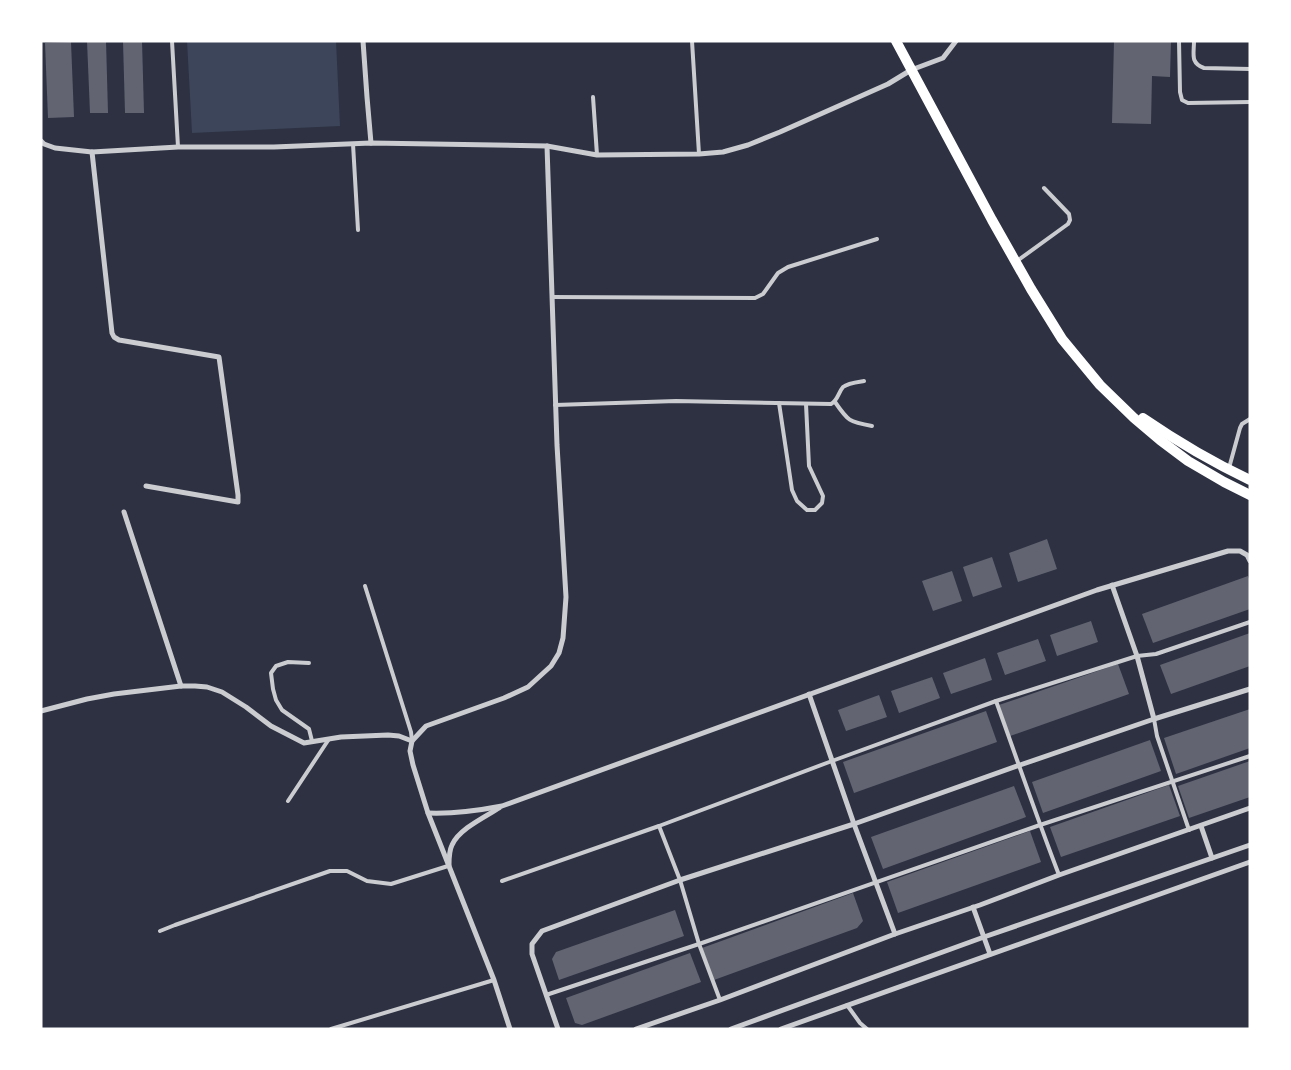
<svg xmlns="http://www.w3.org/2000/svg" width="1291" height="1070" viewBox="0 0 1291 1070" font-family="'Fira Sans',sans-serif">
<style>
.green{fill:#3c4559}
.building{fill:#626471}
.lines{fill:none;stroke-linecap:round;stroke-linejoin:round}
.service{stroke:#caccd0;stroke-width:4}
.minor{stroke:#caccd0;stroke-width:5}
.secondary{stroke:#fff;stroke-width:10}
</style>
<rect width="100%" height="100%" fill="#2d3142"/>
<!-- green -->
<polygon class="green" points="187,41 336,41 340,126 192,133"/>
<!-- building -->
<g class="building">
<polygon points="87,41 106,41 108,113 90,113"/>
<polygon points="123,41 142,41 144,113 125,113"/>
<polygon points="1114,41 1171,41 1170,77 1152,76 1151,124 1112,123"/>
<polygon points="71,42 74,117 48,118 45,43"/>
<polygon points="1047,539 1057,569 1018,582 1009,553"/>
<polygon points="992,557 1002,587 973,597 963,567"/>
<polygon points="952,571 962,601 933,611 922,581"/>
<polygon points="1248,576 1250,581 1250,609 1153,643 1142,614"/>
<polygon points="1091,621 1098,642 1057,656 1050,635"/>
<polygon points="1250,633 1250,666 1171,694 1160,665"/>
<polygon points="1038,639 1046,661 1005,675 997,653"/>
<polygon points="985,658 992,680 951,694 943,673"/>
<polygon points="1118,664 1129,694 1010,736 999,705"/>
<polygon points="932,677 940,698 899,713 891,691"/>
<polygon points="879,695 887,717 846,731 838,710"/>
<polygon points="1250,709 1250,748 1176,774 1164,738"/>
<polygon points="986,711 997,742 854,793 843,762"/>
<polygon points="1150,740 1161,771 1043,813 1032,782"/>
<polygon points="1250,761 1250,797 1189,818 1178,786"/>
<polygon points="1169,785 1180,816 1061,857 1050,827"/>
<polygon points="1014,786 1026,817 883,869 871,837"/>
<polygon points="1030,831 1041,862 898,913 887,882"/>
<polygon points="853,893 863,921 857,928 714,980 702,948"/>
<polygon points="675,910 684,936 559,980 552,959 556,952"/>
<polygon points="690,953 701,982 582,1025 575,1023 566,998"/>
</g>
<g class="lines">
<!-- service -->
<g class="service">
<polyline points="172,41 178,147"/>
<polyline points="692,41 699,154"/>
<polyline points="1179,41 1180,92 1182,100 1188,103 1250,102"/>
<path d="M1194,41C1194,54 1190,63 1204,68L1250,69"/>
<polyline points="593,97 597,155"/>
<polyline points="353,144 358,230"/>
<polyline points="1017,261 1068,224 1070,220 1069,214 1044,188"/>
<polyline points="552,297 755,298 763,294 778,273 788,267 877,239"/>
<path d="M835,402C848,421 849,422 872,426"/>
<polyline points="779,403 792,490 797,501 807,510 815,510 822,503 823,496 809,466 806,404"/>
<path d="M555,405L676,401L831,404C838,400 838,393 843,387C848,383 858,382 864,381"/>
<polyline points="1229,468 1240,428 1242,424 1250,419"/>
<polyline points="365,586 411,732 412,741"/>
<polyline points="309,663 288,662 276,666 271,673 273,689 276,700 282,710 309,729 312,741"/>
<path d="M996,701C1017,759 1037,818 1059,875"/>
<polyline points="1154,719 1157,736 1189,830"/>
<polyline points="288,801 329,739"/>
<polyline points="659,826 680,880 699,944 720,1000"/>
<polyline points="502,881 659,826 832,761 996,701 1137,656 1156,654 1250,622"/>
<polyline points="160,931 175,925 330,871 347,871 367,881 391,884 448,866"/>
<polyline points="546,995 699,944 1040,825 1250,756"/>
<polyline points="847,1005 860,1023 867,1029"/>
<polyline points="331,1029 494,980"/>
</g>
<!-- minor -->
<g class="minor">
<polyline points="363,41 367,97 371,143"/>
<polyline points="41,141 44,144 55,148 92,152 178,147 274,147 371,143 547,146 597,155 699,154 723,152 748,145 780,132 888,84 911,70 943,58 956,41"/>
<polyline points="92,152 112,333 114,337 119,340 219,357 238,495 238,502 146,486"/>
<polyline points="124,512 181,686"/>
<polyline points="1112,585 1137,656 1154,719"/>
<polyline points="809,694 854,824 895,934"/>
<polyline points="41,711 87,699 114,694 181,686 195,686 207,687 222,692 246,707 271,726 304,743 341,737 388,735 399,736 412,741"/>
<path d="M428,813C454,814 476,811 502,806L1097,590L1228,551H1240L1247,555L1250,561"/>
<polyline points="1201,826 1212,858"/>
<path d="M449,865C449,858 449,851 452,845C459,829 485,817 499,808"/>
<polyline points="973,907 990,954"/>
<polyline points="510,1029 494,980 428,813 413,765 410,751 412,741 426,726 504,698 528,687 551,666 559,653 563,638 566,597 557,445 547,146"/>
<polyline points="558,1029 532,954 532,944 542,931 680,880 854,824 1020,765 1154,719 1250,689"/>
<polyline points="636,1029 720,1000 895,934 980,905 1059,875 1250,808"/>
<polyline points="731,1029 984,937 1250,845"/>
<polyline points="781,1029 1250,862"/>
</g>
<!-- secondary -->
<g class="secondary">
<polyline points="896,41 992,220 1031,289 1062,339 1100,385 1134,418 1160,440 1188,461 1224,482 1250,495"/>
<path d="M1143,418C1178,442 1212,462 1250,480"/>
</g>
</g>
<!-- border -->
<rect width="1291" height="1070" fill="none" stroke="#ffffff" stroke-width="85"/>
</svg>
